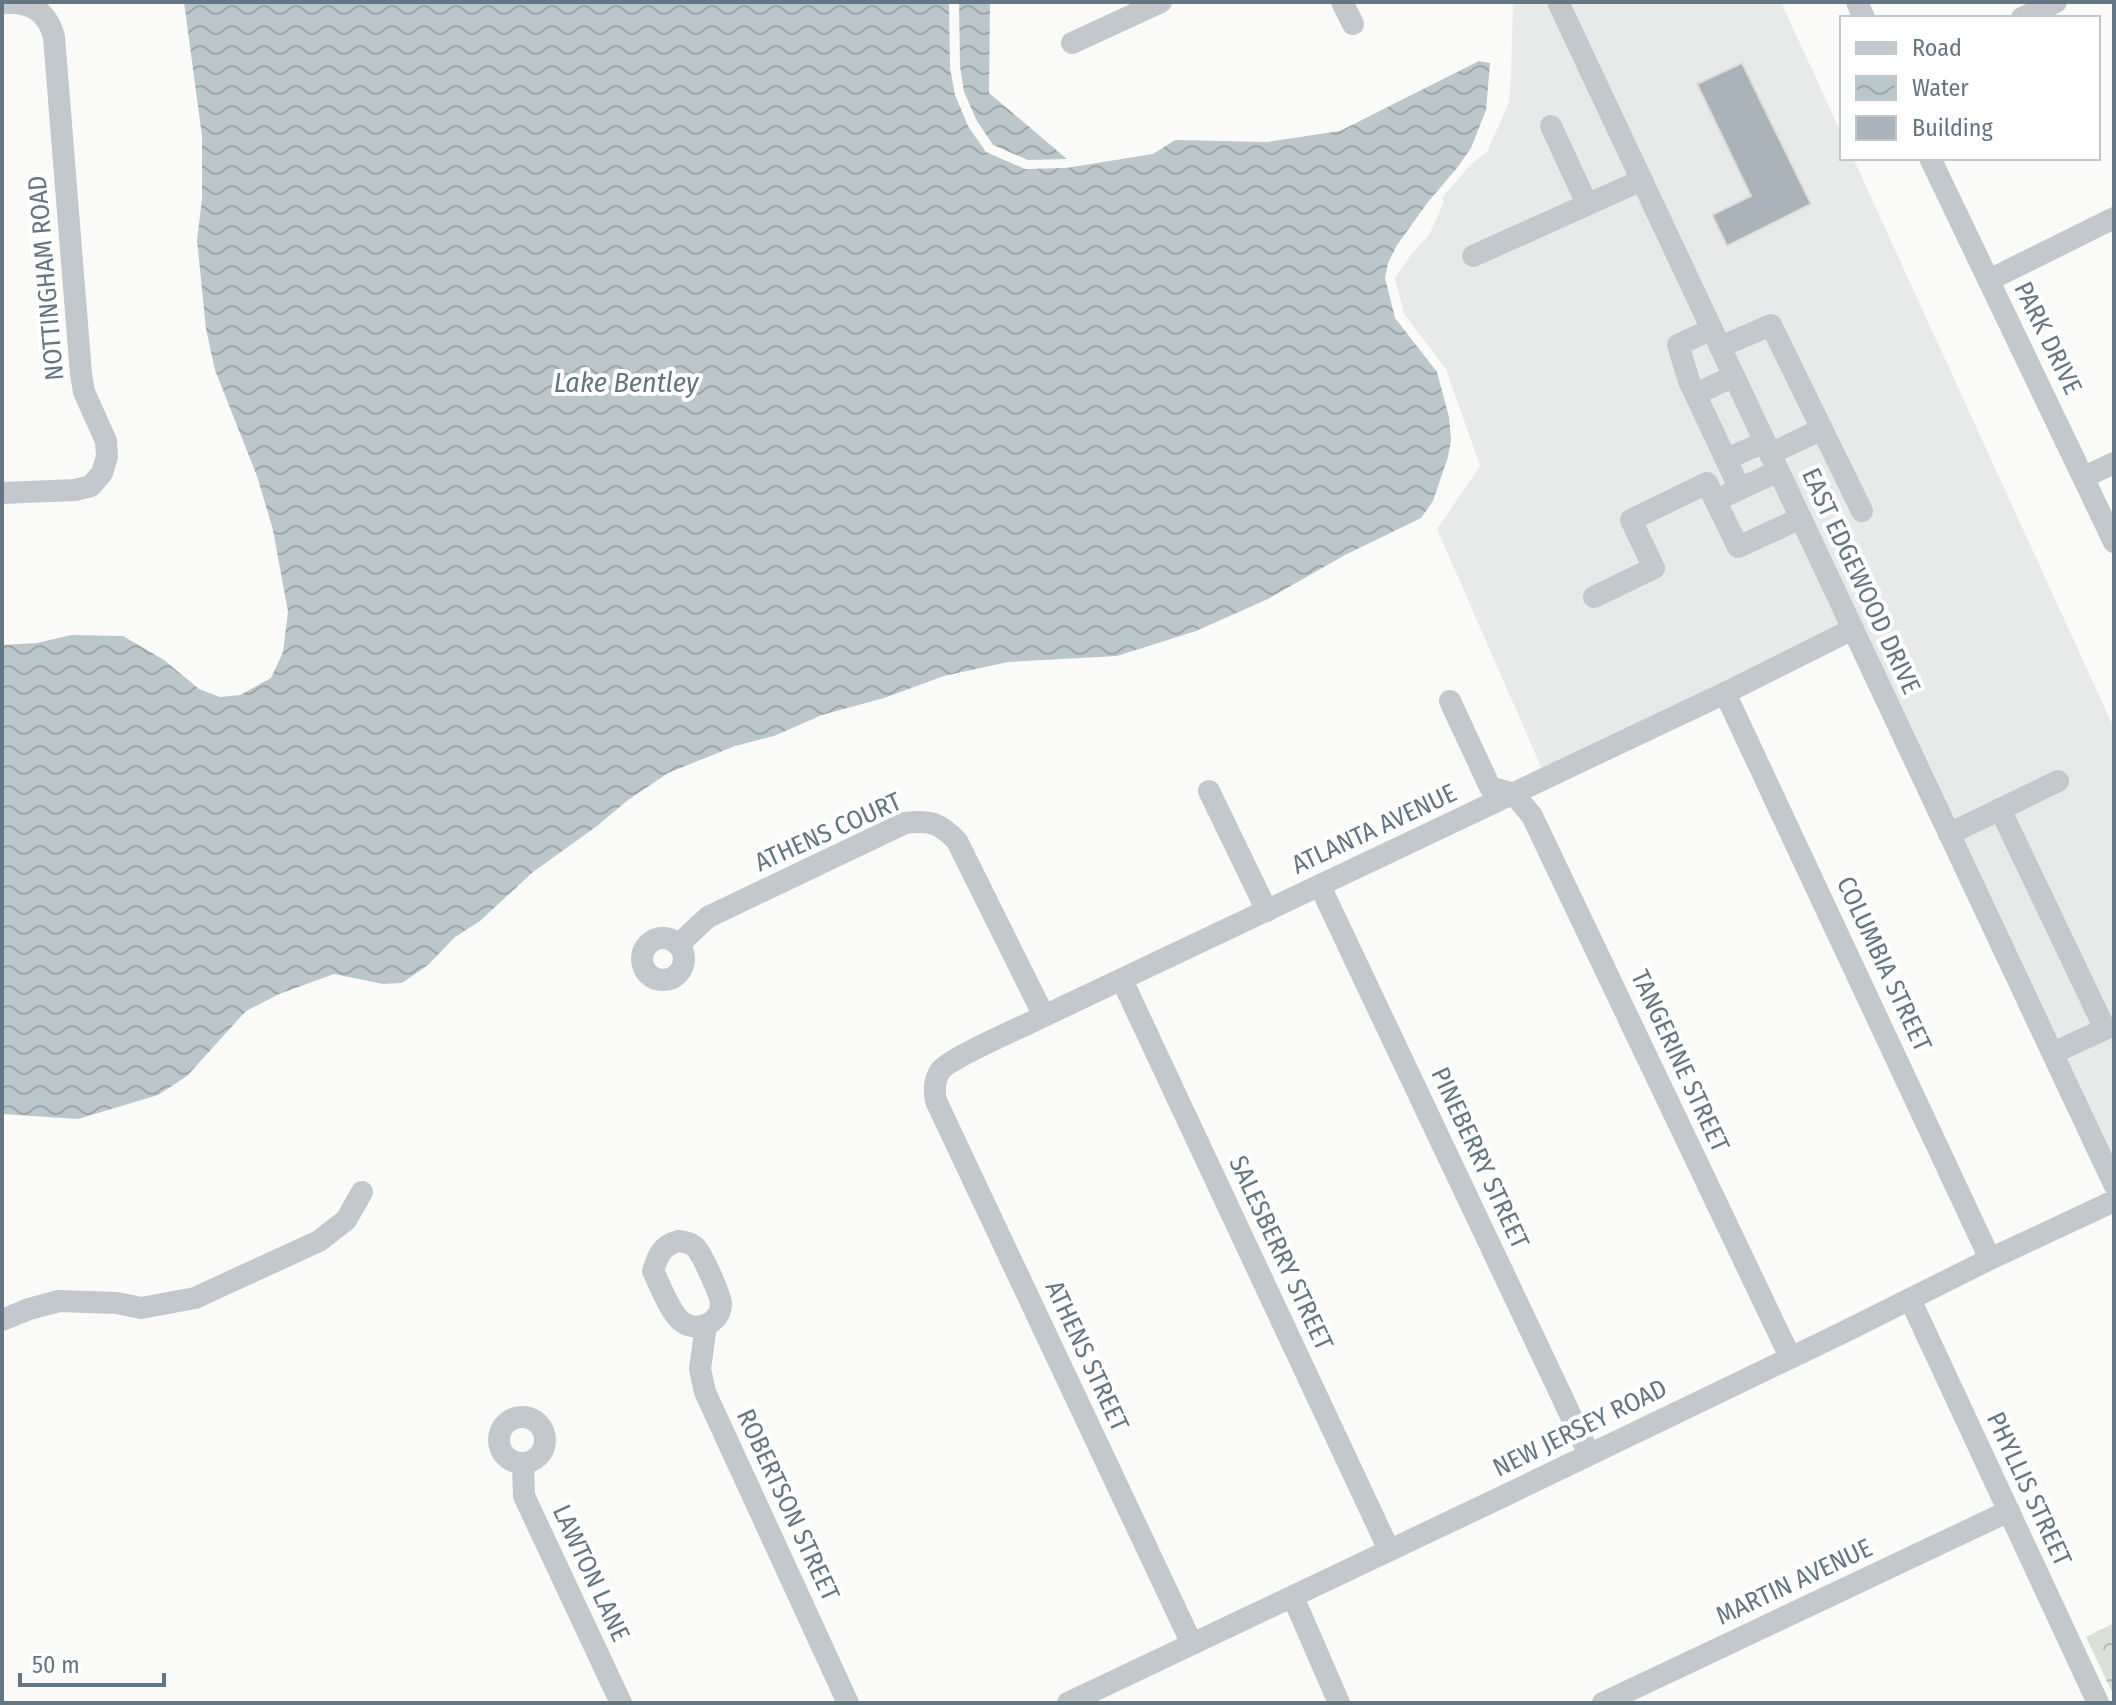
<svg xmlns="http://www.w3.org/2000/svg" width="2116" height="1705" viewBox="0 0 2116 1705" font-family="'Fira Sans Condensed',sans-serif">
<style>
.built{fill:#e8e9e9}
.park{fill:url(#park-crowns)}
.water{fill:url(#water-waves)}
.building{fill:#aab3b9;stroke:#dcdcda;stroke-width:2}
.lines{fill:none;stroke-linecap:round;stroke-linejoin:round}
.minor{stroke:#c3c8cc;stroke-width:22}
.labels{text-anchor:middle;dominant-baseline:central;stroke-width:8;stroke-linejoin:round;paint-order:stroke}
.street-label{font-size:26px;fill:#657683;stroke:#fff}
.water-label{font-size:28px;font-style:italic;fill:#60757c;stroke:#fff}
</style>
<defs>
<pattern id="park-crowns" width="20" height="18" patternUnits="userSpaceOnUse" patternTransform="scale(2)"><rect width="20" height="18" fill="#dadfd7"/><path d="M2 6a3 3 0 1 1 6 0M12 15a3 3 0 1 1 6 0" fill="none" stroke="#b4b9b4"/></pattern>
<pattern id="water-waves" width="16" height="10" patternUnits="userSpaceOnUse" patternTransform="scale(2)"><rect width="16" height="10" fill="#bbc7cb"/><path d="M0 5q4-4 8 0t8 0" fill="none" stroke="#9ca6aa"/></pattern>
</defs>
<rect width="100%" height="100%" fill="#fafaf8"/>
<!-- built -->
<g class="built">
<polygon points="1513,2 1545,2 1548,6 1839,625 1720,684 1542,769 1437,529 1480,466 1446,369 1404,314 1395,278 1412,253 1429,235 1444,202 1442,198 1470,165 1487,152 1509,102 1511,75"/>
<polygon points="1575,2 1781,2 1842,135 1842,158 1853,158 2114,728 2114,1158 1571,4"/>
</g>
<!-- park -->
<polygon class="park" points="2114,1623 2114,1696 2086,1637"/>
<!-- water -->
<g class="water">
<polygon points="184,2 949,2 950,68 955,95 968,126 986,152 1025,169 1066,168 1153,154 1175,140 1267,142 1340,131 1479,61 1490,63 1486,110 1471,148 1457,168 1428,202 1397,245 1388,263 1385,278 1395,318 1437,372 1449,417 1451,440 1448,457 1433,501 1421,518 1345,555 1268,599 1196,631 1117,656 1008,662 944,676 884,698 822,715 774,736 735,746 668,773 628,800 597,826 533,872 480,921 455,937 428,965 402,983 383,984 334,974 279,994 246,1011 187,1076 158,1095 78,1119 2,1114 2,645 37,643 71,635 123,636 164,660 199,689 220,697 240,695 271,678 283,652 288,612 273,530 257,476 215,370 206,329 197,240 202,199 202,136"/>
<polygon points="959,2 990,2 989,93 1067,159 1028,160 993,145 977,121 964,92 960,66"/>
</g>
<!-- building -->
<polygon class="building" points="1742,63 1811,204 1727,246 1712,215 1751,196 1697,84"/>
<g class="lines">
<!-- minor -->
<g class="minor">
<polyline points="1342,2 1353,24"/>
<polyline points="1558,2 2114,1184"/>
<polyline points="1857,2 1864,18"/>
<path d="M2,3C29,1 47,10 54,37L81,374L84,392L106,441L107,457L102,473L91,486L75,490L2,493"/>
<polyline points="2022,18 2056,2"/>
<polyline points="1072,43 1161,2"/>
<polyline points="1551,126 1587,204"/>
<polyline points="1930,158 2114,542"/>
<polyline points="1473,256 1642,180"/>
<polyline points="1989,280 2114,218"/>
<polyline points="1712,329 1678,345 1689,381 1740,489"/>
<polyline points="1720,347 1771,325 1862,511"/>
<polyline points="1696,394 1734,376"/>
<polyline points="1770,454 1822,429"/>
<polyline points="1726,459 1765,442"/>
<polyline points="2084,477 2114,463"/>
<polyline points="1727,495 1778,471"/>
<polyline points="1594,597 1654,568 1631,520 1707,483 1738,547 1801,518"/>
<polyline points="1725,693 1990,1259"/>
<polyline points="1450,701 1490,787 1514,794 1532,816 1790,1357"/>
<polyline points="1209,791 1267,911"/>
<polyline points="2000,809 2105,1029 2053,1053"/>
<polyline points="1949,834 2058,781"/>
<polyline points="1320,886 1589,1454"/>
<circle cx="663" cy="959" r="21"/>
<path d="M678,945L708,917L905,823C930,820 940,823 957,841L1044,1016"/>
<polyline points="1122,980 1389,1550"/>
<path d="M679,1241C685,1242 692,1243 696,1248C702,1254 721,1296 721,1304C721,1324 694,1334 680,1320C669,1310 660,1285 653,1271C658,1255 662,1245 679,1241Z"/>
<polyline points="1910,1299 2098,1703"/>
<polyline points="2,1320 29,1309 59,1301 117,1303 141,1308 195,1298 319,1241 346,1220 362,1192"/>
<polyline points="706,1325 700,1369 705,1392 848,1703"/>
<circle cx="522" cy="1440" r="23"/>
<polyline points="523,1464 524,1496 621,1703"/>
<polyline points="1293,1597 1339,1703"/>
<path d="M1192,1644L936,1101C934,1091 934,1079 941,1070C951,1057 1025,1026 1044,1016L1725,693L1853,629"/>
<polyline points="1068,1703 1506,1495 1842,1333 1990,1259 2114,1201"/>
<polyline points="1603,1703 2009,1511"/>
</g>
</g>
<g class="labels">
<!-- street labels -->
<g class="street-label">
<text transform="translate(46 278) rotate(-95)">NOTTINGHAM ROAD</text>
<text transform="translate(2048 338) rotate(64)">PARK DRIVE</text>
<text transform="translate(1861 581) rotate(65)">EAST EDGEWOOD DRIVE</text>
<text transform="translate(1374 829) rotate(-25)">ATLANTA AVENUE</text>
<text transform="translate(828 832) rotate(-24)">ATHENS COURT</text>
<text transform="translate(1884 964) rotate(65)">COLUMBIA STREET</text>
<text transform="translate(1680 1061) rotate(65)">TANGERINE STREET</text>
<text transform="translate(1480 1158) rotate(65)">PINEBERRY STREET</text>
<text transform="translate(1281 1253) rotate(65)">SALESBERRY STREET</text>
<text transform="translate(1087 1356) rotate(65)">ATHENS STREET</text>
<text transform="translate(1580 1428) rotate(-26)">NEW JERSEY ROAD</text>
<text transform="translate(2029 1489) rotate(65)">PHYLLIS STREET</text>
<text transform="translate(788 1505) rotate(65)">ROBERTSON STREET</text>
<text transform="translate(591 1573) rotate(65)">LAWTON LANE</text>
<text transform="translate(1794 1582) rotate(-25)">MARTIN AVENUE</text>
</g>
<!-- water labels -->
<g class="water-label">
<text x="626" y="382">Lake Bentley</text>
</g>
</g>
<!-- border -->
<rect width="2116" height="1705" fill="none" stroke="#657683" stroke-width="8"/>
<!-- legend -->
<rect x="1840" y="16" width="260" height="144" fill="#ffffff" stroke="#c1c8cd" stroke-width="2"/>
<rect x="1856" y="42" width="40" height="12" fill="#c3c8cc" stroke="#c1c8cd" stroke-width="2"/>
<text x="1912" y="56" font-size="24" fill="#657683">Road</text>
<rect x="1856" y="76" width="40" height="24" fill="url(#water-waves)" stroke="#c1c8cd" stroke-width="2"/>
<text x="1912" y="96" font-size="24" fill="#657683">Water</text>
<rect x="1856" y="116" width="40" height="24" fill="#aab3b9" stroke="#c1c8cd" stroke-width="2"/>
<text x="1912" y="136" font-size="24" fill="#657683">Building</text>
<!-- scale -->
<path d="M20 1673v12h144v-12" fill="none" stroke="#657683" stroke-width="4"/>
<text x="32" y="1673" font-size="24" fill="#657683" stroke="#ffffff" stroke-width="6" paint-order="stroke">50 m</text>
</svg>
